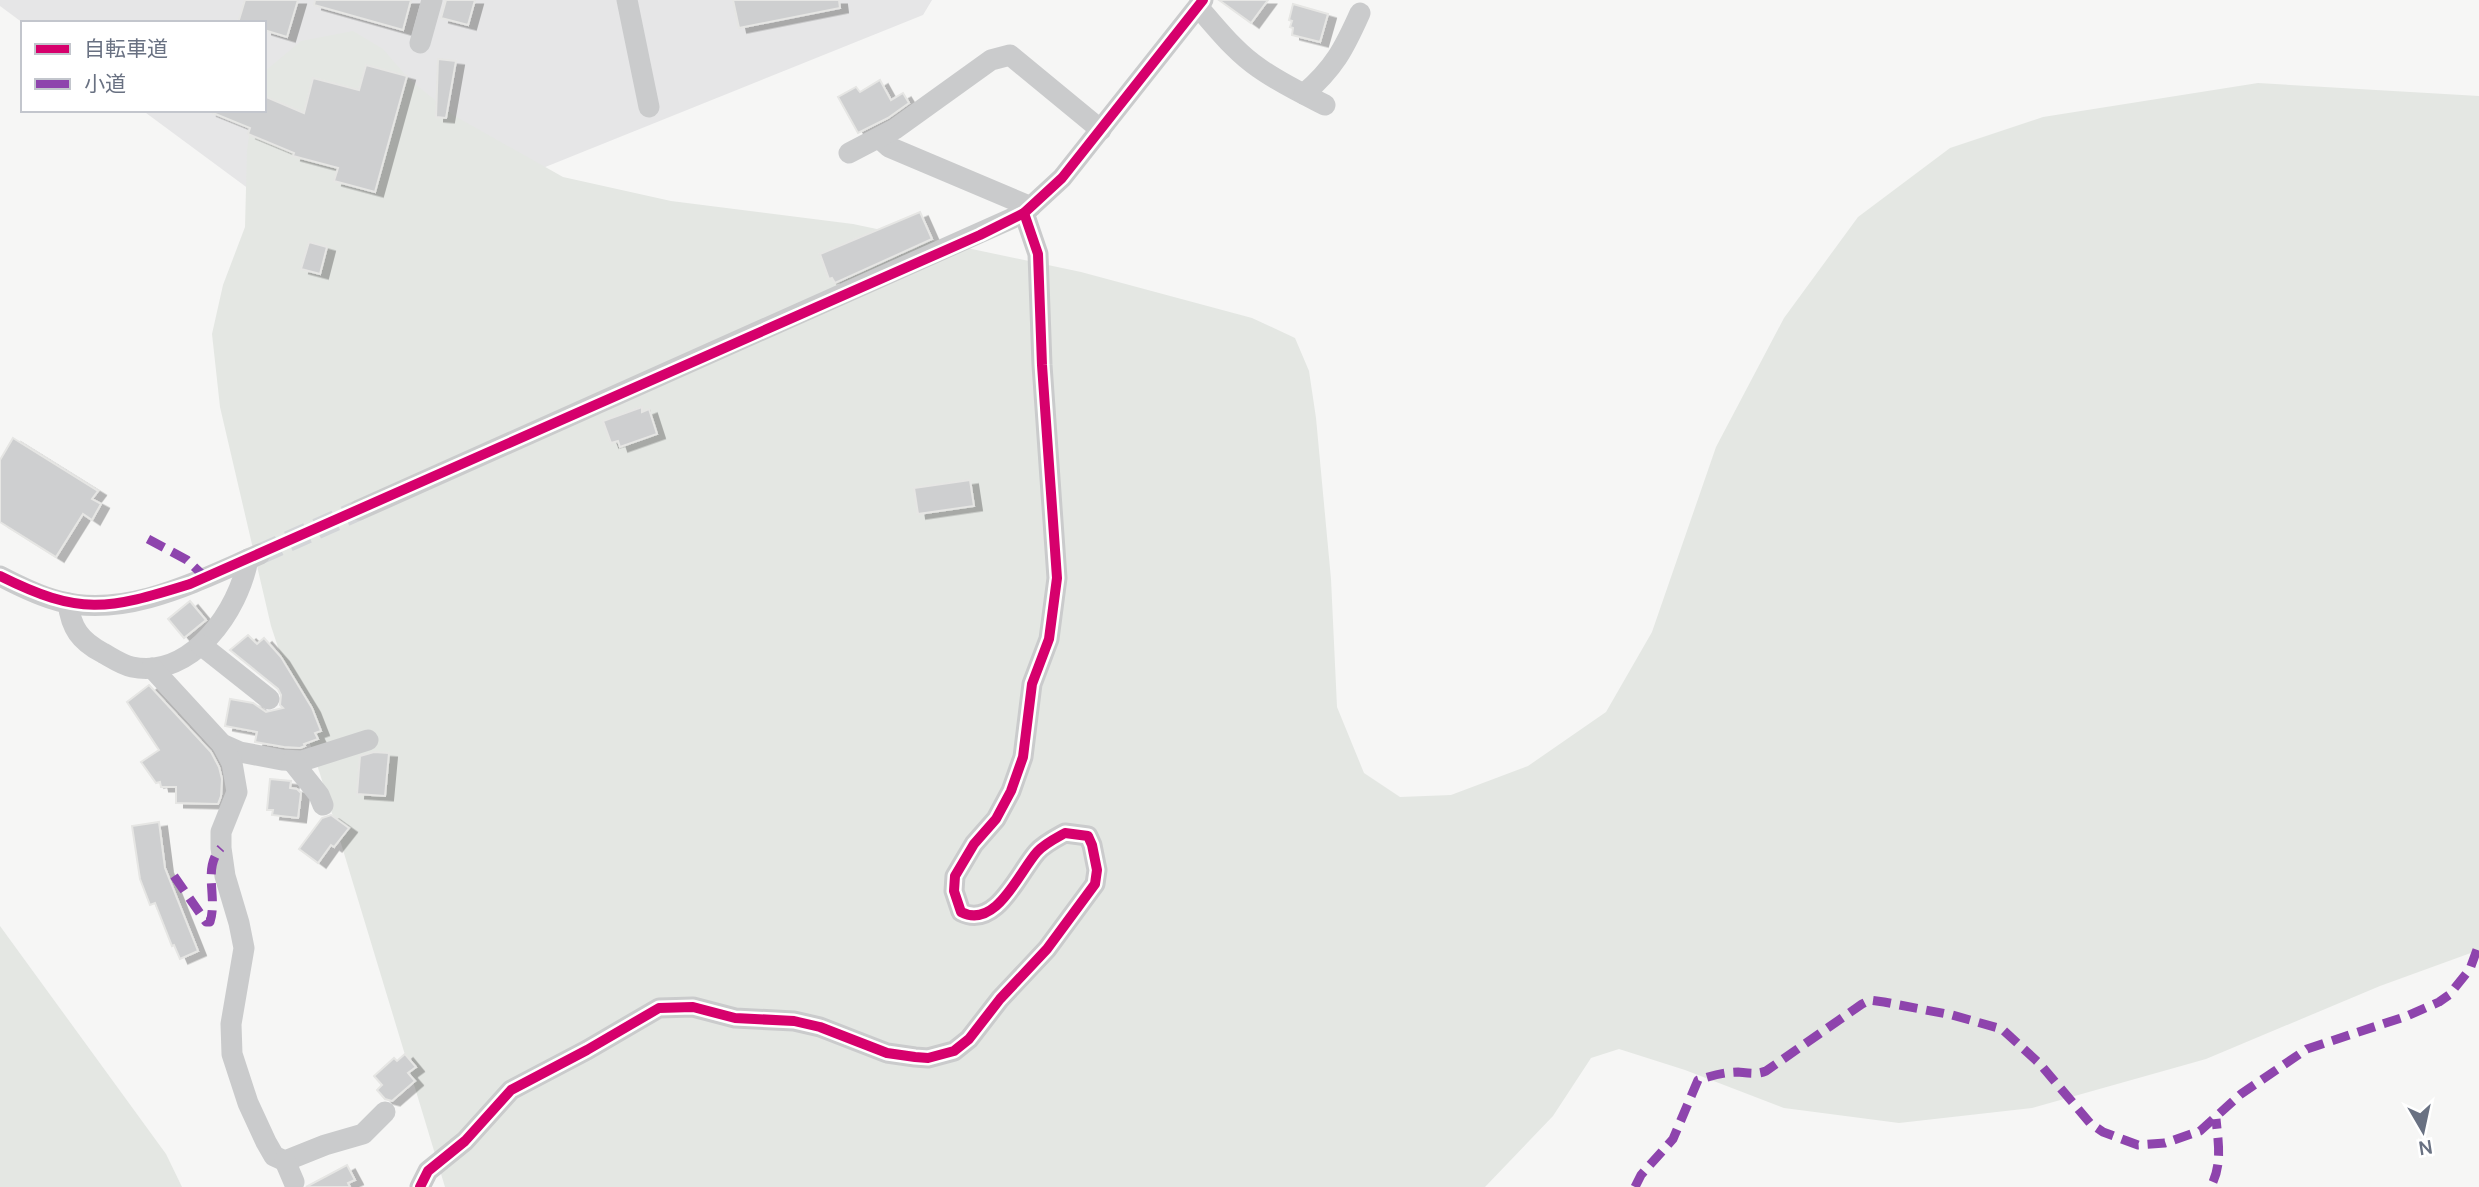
<svg xmlns="http://www.w3.org/2000/svg" width="2479" height="1187" viewBox="0 0 2479 1187" font-family="Manrope,'Noto Sans JP',sans-serif">
<style>
.built{fill:#e6e6e7}
.green{fill:#e4e7e3}
.building{fill:#cecfd0;stroke:#e6e6e4;stroke-width:2;filter:url(#shadow)}
.lines{fill:none;stroke-linecap:round;stroke-linejoin:round}
.minor-tunnel{stroke:#d3d5d8;stroke-width:21;stroke-dasharray:21 10;stroke-linecap:butt}
.minor{stroke:#cacbcc;stroke-width:21}
.quiet{stroke:#8e44ad;stroke-width:9;stroke-dasharray:18 9;stroke-linecap:butt}
.cycleway-casing{stroke:#fff;stroke-width:15}
.cycleway{stroke:#d6006c;stroke-width:10}
</style>
<defs>
<filter id="shadow"><feDropShadow dx="8" dy="4.5" stdDeviation="0" flood-color="#0004"/></filter>
</defs>
<rect width="100%" height="100%" fill="#f6f6f5"/>
<!-- built -->
<polygon class="built" points="0,0 932,0 923,15 334,252 142,110 264,110 264,23 23,23 0,6"/>
<!-- green -->
<g class="green">
<polygon points="353,31 383,49 408,78 453,115 563,177 671,201 853,224 1081,272 1252,318 1295,338 1309,371 1316,418 1331,579 1337,707 1364,773 1400,797 1451,795 1528,766 1606,712 1652,632 1716,447 1784,318 1858,217 1950,148 2043,117 2258,83 2479,96 2479,950 2380,986 2206,1059 2032,1108 1899,1123 1784,1108 1685,1070 1619,1049 1591,1058 1553,1116 1485,1187 445,1187 320,774 271,626 220,407 212,334 223,285 245,227 247,150 253,110 264,110 264,72 301,41"/>
<polygon points="0,926 166,1154 182,1187 0,1187"/>
</g>
<!-- building -->
<g class="building">
<polygon points="245,0 298,0 287,37 264,30 264,23 238,23"/>
<polygon points="315,0 411,0 403,30 314,5"/>
<polygon points="446,0 475,0 468,25 441,18"/>
<polygon points="733,0 839,0 840,8 739,28"/>
<polygon points="1219,0 1268,0 1251,23"/>
<polygon points="1293,4 1328,14 1320,42 1292,35 1293,28 1290,27 1292,21 1289,20"/>
<polygon points="438,59 456,61 446,118 436,117"/>
<polygon points="366,65 407,76 375,192 334,181 338,168 293,156 294,153 248,134 250,128 208,111 264,110 264,96 304,113 313,78 359,90"/>
<polygon points="880,80 891,100 903,93 909,103 888,118 858,133 838,97 856,87 860,92"/>
<polygon points="920,212 932,239 835,283 832,278 829,279 820,254"/>
<polygon points="309,242 327,247 320,274 301,269"/>
<polygon points="642,407 642,412 649,409 657,434 620,447 618,441 611,443 603,421"/>
<polygon points="13,438 98,491 92,499 101,504 92,520 83,514 56,557 0,522 0,460"/>
<polygon points="970,480 974,506 918,514 914,488"/>
<polygon points="190,601 206,620 184,638 168,619"/>
<polygon points="248,635 257,644 264,638 281,657 312,708 321,731 315,733 318,739 304,744 305,746 300,748 284,747 255,742 257,732 225,726 230,699 253,703 266,712 283,708 280,705 281,695 278,689 230,650"/>
<polygon points="149,685 211,752 219,767 222,779 221,796 218,804 176,803 176,787 161,787 160,782 156,783 141,762 159,750 127,702"/>
<polygon points="374,752 389,753 385,796 357,794 360,756"/>
<polygon points="270,779 291,781 290,788 297,789 301,793 298,818 272,815 273,810 267,810"/>
<polygon points="331,815 349,828 334,847 331,845 318,863 299,849 322,818"/>
<polygon points="159,822 165,868 198,951 180,959 174,945 172,946 155,903 150,905 140,879 132,826"/>
<polygon points="405,1054 416,1067 408,1073 415,1081 392,1101 385,1099 377,1090 382,1085 374,1076 394,1058 397,1061"/>
<polygon points="347,1165 355,1180 348,1183 350,1187 306,1187"/>
</g>
<g class="lines">
<!-- minor-tunnel -->
<polyline class="minor-tunnel" points="260,554 359,510"/>
<!-- minor -->
<g class="minor">
<polyline points="627,0 649,107"/>
<path d="M1198,7C1217,28 1235,52 1259,68C1280,83 1303,94 1325,105"/>
<polyline points="420,43 432,0"/>
<path d="M1304,94C1334,68 1344,49 1360,13"/>
<polyline points="879,138 889,147 1031,207"/>
<polyline points="849,153 895,129 991,60 1010,55 1101,130"/>
<polyline points="359,510 1024,213 1062,178 1203,0"/>
<path d="M0,576C19,586 39,596 59,601C127,619 199,580 260,554"/>
<path d="M68,603C71,628 80,641 103,653C112,658 122,665 132,667C192,679 239,610 248,559"/>
<polyline points="201,645 269,699"/>
<polyline points="152,668 222,744 240,752 282,760 302,761 368,740"/>
<polyline points="222,744 232,763 237,792 221,832 221,848 225,876 239,923 244,948 231,1024 232,1054 248,1103 266,1142 274,1156 285,1161 325,1145 363,1134 385,1112"/>
<polyline points="292,761 319,795 323,805"/>
<polyline points="285,1161 294,1182"/>
<path d="M420,1187L428,1171L465,1141L511,1090L587,1050L659,1008L693,1007L735,1018L794,1021L820,1027L887,1053L915,1057L928,1058L954,1051L969,1039L1000,999L1047,949L1095,884L1097,870L1092,845L1088,836L1065,833C1056,838 1044,844 1037,852C1019,872 996,930 961,912L954,891L955,876L974,844L996,819L1011,791L1023,757L1032,684L1049,639L1057,578L1042,365L1038,254L1024,213"/>
</g>
<!-- quiet -->
<g class="quiet">
<polyline points="148,539 187,560 205,577"/>
<path d="M174,876L206,922H210C218,897 202,868 221,848"/>
<path d="M2213,1182C2222,1162 2218,1140 2216,1119"/>
<path d="M1635,1187L1641,1175L1673,1139L1698,1080C1711,1076 1724,1072 1738,1072C1748,1073 1756,1075 1766,1071L1862,1004L1870,1000L1884,1002L1952,1015L2002,1029L2040,1064L2090,1123L2103,1132L2138,1145L2165,1143L2200,1131L2241,1094L2307,1049L2407,1016L2439,1002L2449,995L2470,969L2479,944"/>
</g>
<!-- cycleway casing -->
<g class="cycleway-casing">
<g id="cycleway">
<path d="M0,576C80,616 107,610 190,584L980,235L1024,213L1062,178L1203,0"/>
<path d="M420,1187L428,1171L465,1141L511,1090L587,1050L659,1008L693,1007L735,1018L794,1021L820,1027L887,1053L915,1057L928,1058L954,1051L969,1039L1000,999L1047,949L1095,884L1097,870L1092,845L1088,836L1065,833C1056,838 1044,844 1037,852C1019,872 996,930 961,912L954,891L955,876L974,844L996,819L1011,791L1023,757L1032,684L1049,639L1057,578L1042,365L1038,254L1024,213"/>
</g>
</g>
<!-- cycleway -->
<use href="#cycleway" class="cycleway"/>
</g>
<!-- legend -->
<rect x="21" y="21" width="245" height="91" fill="#ffffff" stroke="#c3c6cd" stroke-width="2"/>
<rect x="35" y="44" width="35" height="10" fill="#d6006c" stroke="#c3c6cd" stroke-width="2"/>
<text x="84" y="56" font-size="21" fill="#697182">自転車道</text>
<rect x="35" y="79" width="35" height="10" fill="#8e44ad" stroke="#c3c6cd" stroke-width="2"/>
<text x="84" y="91" font-size="21" fill="#697182">小道</text>
<!-- north arrow -->
<g transform="translate(2423 1131) rotate(171)" stroke="#ffffff" stroke-width="5" paint-order="stroke">
<path d="M0-5L12 26L0 18L-12 26Z" fill="#697182"/>
<text y="-10" font-size="19" font-weight="bold" text-anchor="middle" fill="#697182">N</text>
</g>
</svg>
